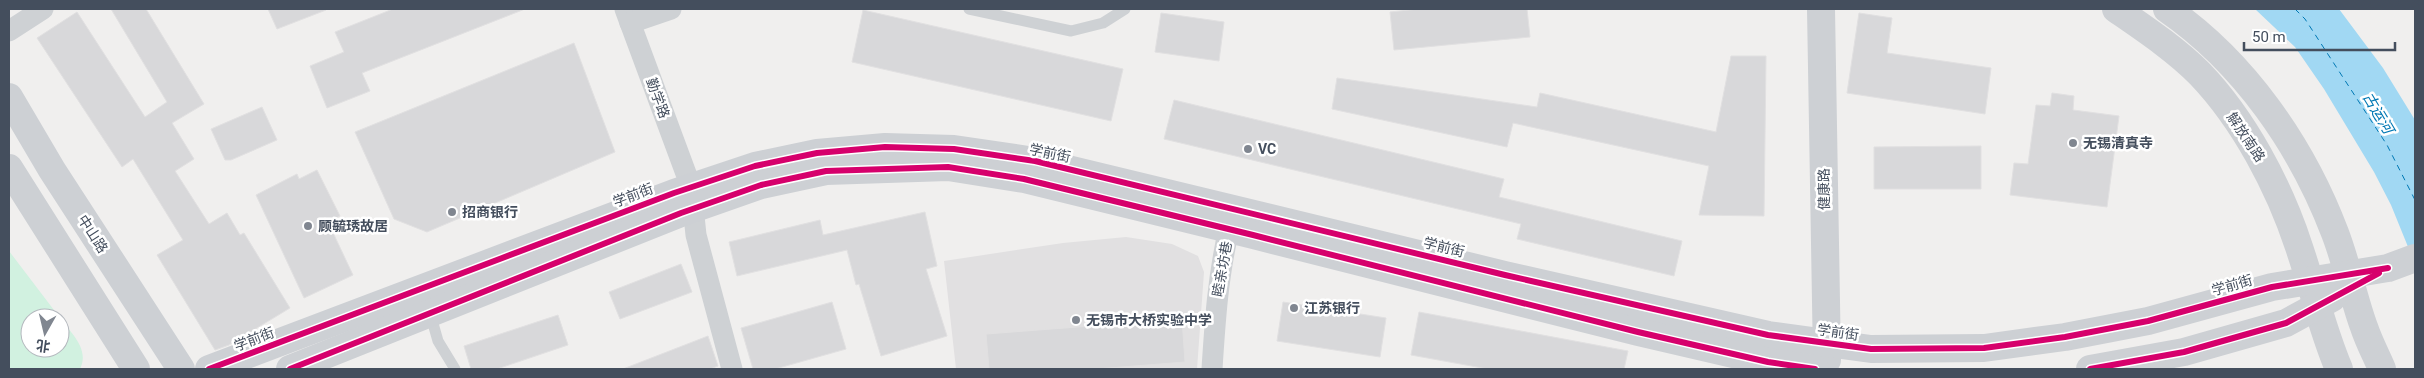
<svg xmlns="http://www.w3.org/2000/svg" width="2424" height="378" viewBox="0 0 2424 378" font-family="Roboto,'Noto Sans SC',sans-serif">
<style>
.education{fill:#e1e0e1}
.green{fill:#d1f1e0}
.water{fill:#a1d8f3}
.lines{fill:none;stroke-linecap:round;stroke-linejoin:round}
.ferry{stroke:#0078b4;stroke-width:1;stroke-dasharray:6 5;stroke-linecap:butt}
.building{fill:#d8d8da;stroke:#e1e0e1}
.lane{stroke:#ced1d4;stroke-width:11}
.street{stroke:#ced1d4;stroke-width:21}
.secondary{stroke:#cdd0d4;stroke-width:28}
.cycleway-casing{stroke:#fff;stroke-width:9}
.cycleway{stroke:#d6006c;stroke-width:6}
.poi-dot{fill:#808690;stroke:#fff;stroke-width:2}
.labels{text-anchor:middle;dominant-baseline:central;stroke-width:5;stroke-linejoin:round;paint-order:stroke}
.street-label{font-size:14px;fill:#444e5d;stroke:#fff}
.poi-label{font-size:14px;font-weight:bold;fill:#444e5d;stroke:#fff;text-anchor:start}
.water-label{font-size:15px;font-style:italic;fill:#0078b4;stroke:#fff}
</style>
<rect width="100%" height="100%" fill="#f0efee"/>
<!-- education -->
<polygon class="education" points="1126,237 1172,244 1198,256 1204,272 1197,369 956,369 944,261 1063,243"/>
<!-- green -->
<path class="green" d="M9,251L60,318H30V348H60V318C71,333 90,349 80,369H9Z"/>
<!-- water -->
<polygon class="water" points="2255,9 2339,9 2383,68 2415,120 2415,264 2391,205 2374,172 2324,89 2295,47"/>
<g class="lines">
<!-- ferry -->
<polyline class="ferry" points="2295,9 2305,19 2387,145 2415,200"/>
</g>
<!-- building -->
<g class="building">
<polygon points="111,9 146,9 204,104 172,123 194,159 175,171 209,224 227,213 240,235 244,233 290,308 229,345 215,350 157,255 183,240 133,159 122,167 37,38 77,12 145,117 167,102"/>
<polygon points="268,9 326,9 326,10 277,29"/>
<polygon points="393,9 525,9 362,73 370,91 327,108 310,66 344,52 335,32"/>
<polygon points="1419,9 1527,9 1530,37 1394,50 1390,12"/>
<polygon points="863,10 1123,69 1111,121 852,62"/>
<polygon points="1161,13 1224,22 1219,61 1155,52"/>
<polygon points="1859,13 1892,18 1887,53 1991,68 1985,114 1847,93"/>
<polygon points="574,43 615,152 427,232 394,219 355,132"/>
<polygon points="1731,56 1766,56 1764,216 1699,215 1709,166 1513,123 1507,147 1332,109 1337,78 1537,107 1540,93 1716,132"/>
<polygon points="2052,93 2074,96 2073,110 2119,116 2107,207 2010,195 2014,163 2028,164 2036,105 2050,106"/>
<polygon points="1174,100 1504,179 1499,197 1682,241 1674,276 1517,239 1521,224 1164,139"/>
<polygon points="262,107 277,140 231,160 225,160 211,129"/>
<polygon points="1981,146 1981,189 1874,189 1874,147"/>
<polygon points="317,170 340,216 328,222 353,275 304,298 256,195 297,174 299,179"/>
<polygon points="925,212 937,266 926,269 947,336 881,356 859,284 856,285 847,250 737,276 729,242 820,220 823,235"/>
<polygon points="681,264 692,292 620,319 609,292"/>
<polygon points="832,302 846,349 775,369 753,369 741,328"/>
<polygon points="1283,302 1386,318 1380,357 1277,341"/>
<polygon points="1419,312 1628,351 1624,369 1488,369 1411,355"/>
<polygon points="558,315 568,345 497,369 471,369 464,346"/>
<polygon points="1182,319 1185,362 1096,369 989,369 986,334"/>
<polygon points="708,336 718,366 710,369 623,369"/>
</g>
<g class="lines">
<!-- lane -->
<g class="lane">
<polyline points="969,9 1071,31 1103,23 1125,9"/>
<polyline points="430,313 438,341 455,369"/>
</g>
<!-- street -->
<g class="street">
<polyline points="625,9 691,187 696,235 732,369"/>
<polyline points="630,23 671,9"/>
<polyline points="9,31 43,9"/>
<path d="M1212,369C1215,322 1218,275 1229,229"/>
</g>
<!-- secondary -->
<g class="secondary">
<polyline points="1821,9 1827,360"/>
<path d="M2116,9C2145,29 2175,49 2200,74C2244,120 2279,186 2299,247C2313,288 2322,329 2339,369"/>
<path d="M2167,9C2244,62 2302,146 2335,233C2347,264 2353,297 2364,327C2369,342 2376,355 2382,369"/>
<polyline points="9,97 52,170 181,369"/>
<polyline points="9,168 136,369"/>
<polyline points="209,369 674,193 755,166 817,153 885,147 954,149 1035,161 1505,275 1768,335 1871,349 1984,348 2065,337 2148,321 2272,287 2388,268 2415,258"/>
<polyline points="290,369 681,213 761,185 826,171 948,167 1024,179 1253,235 1638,332 1768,362 1815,369"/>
<polyline points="2090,369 2184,352 2286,323 2332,298"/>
</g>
<!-- cycleway casing -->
<g class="cycleway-casing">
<g id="cycleway">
<polyline points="209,369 674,193 755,166 817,153 885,147 954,149 1035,161 1505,275 1768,335 1871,349 1984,348 2065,337 2148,321 2272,287 2388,268"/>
<polyline points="290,369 681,213 761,185 826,171 948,167 1024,179 1253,235 1638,332 1768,362 1815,369"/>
<polyline points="2090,369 2184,352 2286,323 2379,273"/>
</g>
</g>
<!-- cycleway -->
<use href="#cycleway" class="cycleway"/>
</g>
<!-- markers -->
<g class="poi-dot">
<circle cx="2073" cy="143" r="5"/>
<circle cx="1248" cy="149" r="5"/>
<circle cx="452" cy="212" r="5"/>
<circle cx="308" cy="226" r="5"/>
<circle cx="1294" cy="308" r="5"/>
<circle cx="1076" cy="320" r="5"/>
</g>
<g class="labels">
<!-- street labels -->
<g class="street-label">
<text transform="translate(658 98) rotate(70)">勤学路</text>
<text transform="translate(2246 137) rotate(56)">解放南路</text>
<text transform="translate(1050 153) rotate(12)">学前街</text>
<text transform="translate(1824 189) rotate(-91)">健康路</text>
<text transform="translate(633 195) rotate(-21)">学前街</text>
<text transform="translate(93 234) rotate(57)">中山路</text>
<text transform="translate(1444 247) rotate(14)">学前街</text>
<text transform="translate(1222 269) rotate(-80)">睦亲坊巷</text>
<text transform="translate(2232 285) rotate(-16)">学前街</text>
<text transform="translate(1838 332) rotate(8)">学前街</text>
<text transform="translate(254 339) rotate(-21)">学前街</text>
</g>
<!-- poi labels -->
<g class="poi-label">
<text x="2083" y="143">无锡清真寺</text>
<text x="1258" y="149">VC</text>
<text x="462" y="212">招商银行</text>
<text x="318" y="226">顾毓琇故居</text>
<text x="1304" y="308">江苏银行</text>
<text x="1086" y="320">无锡市大桥实验中学</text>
</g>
<!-- water labels -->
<g class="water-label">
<text transform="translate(2378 113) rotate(59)">古运河</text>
</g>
</g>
<!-- border -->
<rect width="2424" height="378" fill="none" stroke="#444e5d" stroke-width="20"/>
<!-- north arrow -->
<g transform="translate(45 333) rotate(188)"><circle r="24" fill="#ffffff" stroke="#b4b8be"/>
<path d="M0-4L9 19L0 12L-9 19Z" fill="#808690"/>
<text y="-8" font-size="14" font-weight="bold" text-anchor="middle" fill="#444e5d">北</text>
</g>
<!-- scale -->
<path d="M2244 42v8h151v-8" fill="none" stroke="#444e5d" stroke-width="2.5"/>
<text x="2252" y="42" font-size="15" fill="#444e5d" stroke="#ffffff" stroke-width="4" paint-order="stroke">50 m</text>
</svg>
